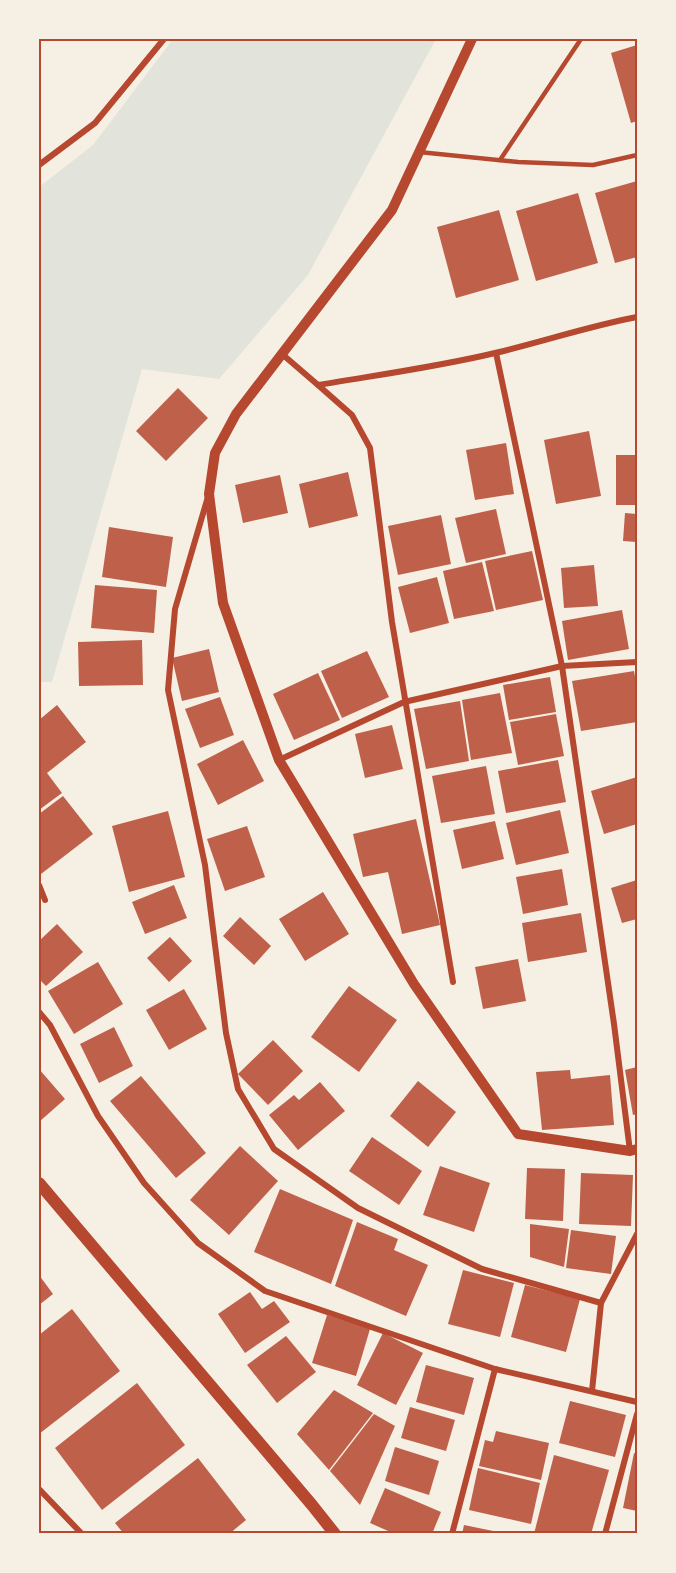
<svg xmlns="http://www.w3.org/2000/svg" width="676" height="1573" viewBox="0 0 676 1573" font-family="'IBM Plex Sans',sans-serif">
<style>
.green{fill:#e2e4dc}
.building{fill:#bf614a}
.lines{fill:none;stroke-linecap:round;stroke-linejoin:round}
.service{stroke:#b5482f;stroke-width:4.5}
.minor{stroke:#b5482f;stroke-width:6}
.tertiary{stroke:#b5482f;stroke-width:10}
.secondary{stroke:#b5482f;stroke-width:12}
.neatline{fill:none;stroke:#b5482f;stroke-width:2}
</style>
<rect width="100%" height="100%" fill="#f6efe4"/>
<!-- green -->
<polygon class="green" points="173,39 436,39 308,275 219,379 142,369 52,682 39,682 39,187 93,145"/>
<!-- building -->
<g class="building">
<polygon points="637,45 637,121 631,123 611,53"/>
<polygon points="637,181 637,257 615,263 595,193"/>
<polygon points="578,193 598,263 536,281 516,211"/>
<polygon points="499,210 519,280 456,298 437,227"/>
<polygon points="178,388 208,418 166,461 136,431"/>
<polygon points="589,431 601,496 556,504 544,440"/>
<polygon points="506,443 514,494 475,500 466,450"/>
<rect x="616" y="455" width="21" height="50"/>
<polygon points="348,472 358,516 309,528 299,484"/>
<polygon points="280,475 288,513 243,523 235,485"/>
<polygon points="496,509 506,554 466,563 455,518"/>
<polygon points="625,513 637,514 637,542 623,541"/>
<polygon points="441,515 451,564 398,575 388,526"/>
<polygon points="109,527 173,537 166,587 102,577"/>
<polygon points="532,551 543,600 496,610 485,561"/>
<polygon points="482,562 494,611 454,619 443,571"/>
<polygon points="594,565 598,606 564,608 561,568"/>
<polygon points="437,577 449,623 410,633 398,587"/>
<polygon points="95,585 157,590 154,633 91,628"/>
<polygon points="622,610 629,649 568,660 562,621"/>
<polygon points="142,640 143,685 79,686 78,642"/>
<polygon points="209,649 219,692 182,701 172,658"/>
<polygon points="367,651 389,697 342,718 321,671"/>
<polygon points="634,671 637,688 637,722 581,731 572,681"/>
<polygon points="318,673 340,720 294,740 273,694"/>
<polygon points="550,677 556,712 509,720 503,685"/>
<polygon points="500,693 512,753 471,760 462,700"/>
<polygon points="220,697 234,735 200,748 185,709"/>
<polygon points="460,701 469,761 426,769 414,709"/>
<polygon points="57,705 86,742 47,773 62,793 39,810 39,720"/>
<polygon points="556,714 564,756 518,765 510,722"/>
<polygon points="392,725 403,769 365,778 355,734"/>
<polygon points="243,740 264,781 218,805 197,764"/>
<polygon points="558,760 566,802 506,813 498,771"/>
<polygon points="486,766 495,814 441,823 432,776"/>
<polygon points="637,777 637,824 604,834 591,791"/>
<polygon points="63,796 93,834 41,874 39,872 39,814"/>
<polygon points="560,810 569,853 516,865 506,823"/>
<polygon points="168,811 185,877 129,892 112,826"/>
<polygon points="416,819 440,925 402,934 388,872 363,877 353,834"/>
<polygon points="495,821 504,859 462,869 453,830"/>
<polygon points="247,826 265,877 225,891 207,839"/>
<polygon points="562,869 568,905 523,914 516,877"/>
<polygon points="637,880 637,919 622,923 611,888"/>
<polygon points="174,885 187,918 145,934 132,902"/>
<polygon points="323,892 349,934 305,961 279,919"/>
<polygon points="581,913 587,952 528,962 522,923"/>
<polygon points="240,917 271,946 254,965 223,936"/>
<polygon points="57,924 83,952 46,986 39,979 39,941"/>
<polygon points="170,937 192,961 169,982 147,958"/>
<polygon points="518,959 526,1001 483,1009 475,967"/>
<polygon points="98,962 123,1004 74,1034 48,991"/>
<polygon points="349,986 397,1020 359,1072 311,1037"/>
<polygon points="184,989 207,1029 169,1050 146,1010"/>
<polygon points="114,1027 133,1066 99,1083 80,1044"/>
<polygon points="273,1040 303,1071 268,1105 238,1074"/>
<polygon points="637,1067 637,1114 633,1115 625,1070"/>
<polygon points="39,1069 65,1099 39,1122"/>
<polygon points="570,1070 571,1079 610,1075 614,1125 542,1130 536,1072"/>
<polygon points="141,1076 206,1153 176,1178 110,1101"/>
<polygon points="418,1081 456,1112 428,1147 390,1116"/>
<polygon points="320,1082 345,1111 298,1150 269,1115 294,1095 299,1100"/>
<polygon points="372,1137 422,1171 399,1205 349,1171"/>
<polygon points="240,1146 278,1181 229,1235 190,1200"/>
<polygon points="440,1166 490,1183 474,1232 423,1215"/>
<polygon points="527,1168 565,1169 563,1221 525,1219"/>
<polygon points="581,1173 633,1175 631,1226 579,1224"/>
<polygon points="280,1189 353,1220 331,1284 254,1252"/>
<polygon points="357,1222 398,1239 394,1250 428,1265 406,1316 335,1286"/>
<polygon points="530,1224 569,1229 564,1267 530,1257"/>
<polygon points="571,1230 616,1236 611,1274 566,1268"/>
<polygon points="463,1270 514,1283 500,1337 448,1324"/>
<polygon points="39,1275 53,1294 39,1305"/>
<polygon points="525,1285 580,1299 566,1352 511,1337"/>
<polygon points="250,1292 262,1309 274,1301 290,1322 245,1353 218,1314"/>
<polygon points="72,1309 120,1371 39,1434 39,1335"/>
<polygon points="327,1315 370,1329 356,1376 312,1363"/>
<polygon points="383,1333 423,1353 396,1405 357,1385"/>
<polygon points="286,1336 316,1372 277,1403 247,1365"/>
<polygon points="426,1365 474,1378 464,1415 416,1402"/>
<polygon points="137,1383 185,1445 102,1510 55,1448"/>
<polygon points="334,1390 373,1413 329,1470 297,1434"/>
<polygon points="570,1401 626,1415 615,1457 559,1443"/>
<polygon points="410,1407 455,1420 446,1451 401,1438"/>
<polygon points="374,1414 395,1426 360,1505 330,1471"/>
<polygon points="496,1431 549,1443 541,1480 479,1466 485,1440 493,1442"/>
<polygon points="395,1447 439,1461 429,1495 385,1481"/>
<polygon points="634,1453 637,1454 637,1511 623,1508"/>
<polygon points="554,1455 609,1470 591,1534 534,1534"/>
<polygon points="198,1458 246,1520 229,1534 124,1534 115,1523"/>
<polygon points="478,1468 540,1483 531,1524 469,1510"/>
<polygon points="385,1488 441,1512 432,1534 395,1534 370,1523"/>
<polygon points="464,1525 503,1533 503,1534 462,1534"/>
</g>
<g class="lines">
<!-- service -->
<g class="service">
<polyline points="419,152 518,162 593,165 637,155"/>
<polyline points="500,160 581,39"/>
</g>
<!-- minor -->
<g class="minor">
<polyline points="39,165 95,123 164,39"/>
<polyline points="496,353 562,666 614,1024 630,1151"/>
<path d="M282,354L318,385C377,375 437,367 495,353C542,342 589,326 637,317"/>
<polyline points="318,385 352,415 370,448 392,622 453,982"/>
<polyline points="207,500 175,609 168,690 205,865 226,1033 238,1089 274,1149 358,1208 482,1269 601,1303 592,1391"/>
<polyline points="279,760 404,702 562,666 637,662"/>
<polyline points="39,885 45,900"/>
<polyline points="39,1012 50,1025 98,1116 144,1183 198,1243 265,1291 495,1369 637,1402"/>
<polyline points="601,1303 637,1234"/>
<polyline points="39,1489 82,1534"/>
<polyline points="452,1534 495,1369"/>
<polyline points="605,1534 637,1414"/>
</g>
<!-- tertiary -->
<polyline class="tertiary" points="472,39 392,210 236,414 215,453 209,494 223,603 279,760 414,984 518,1134 630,1151 637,1149"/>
<!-- secondary -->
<polyline class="secondary" points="39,1183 312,1505 335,1534"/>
</g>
<!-- border -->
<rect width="676" height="1573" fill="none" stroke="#f6efe4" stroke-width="81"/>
<rect x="40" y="40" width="596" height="1492" class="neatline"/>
</svg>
